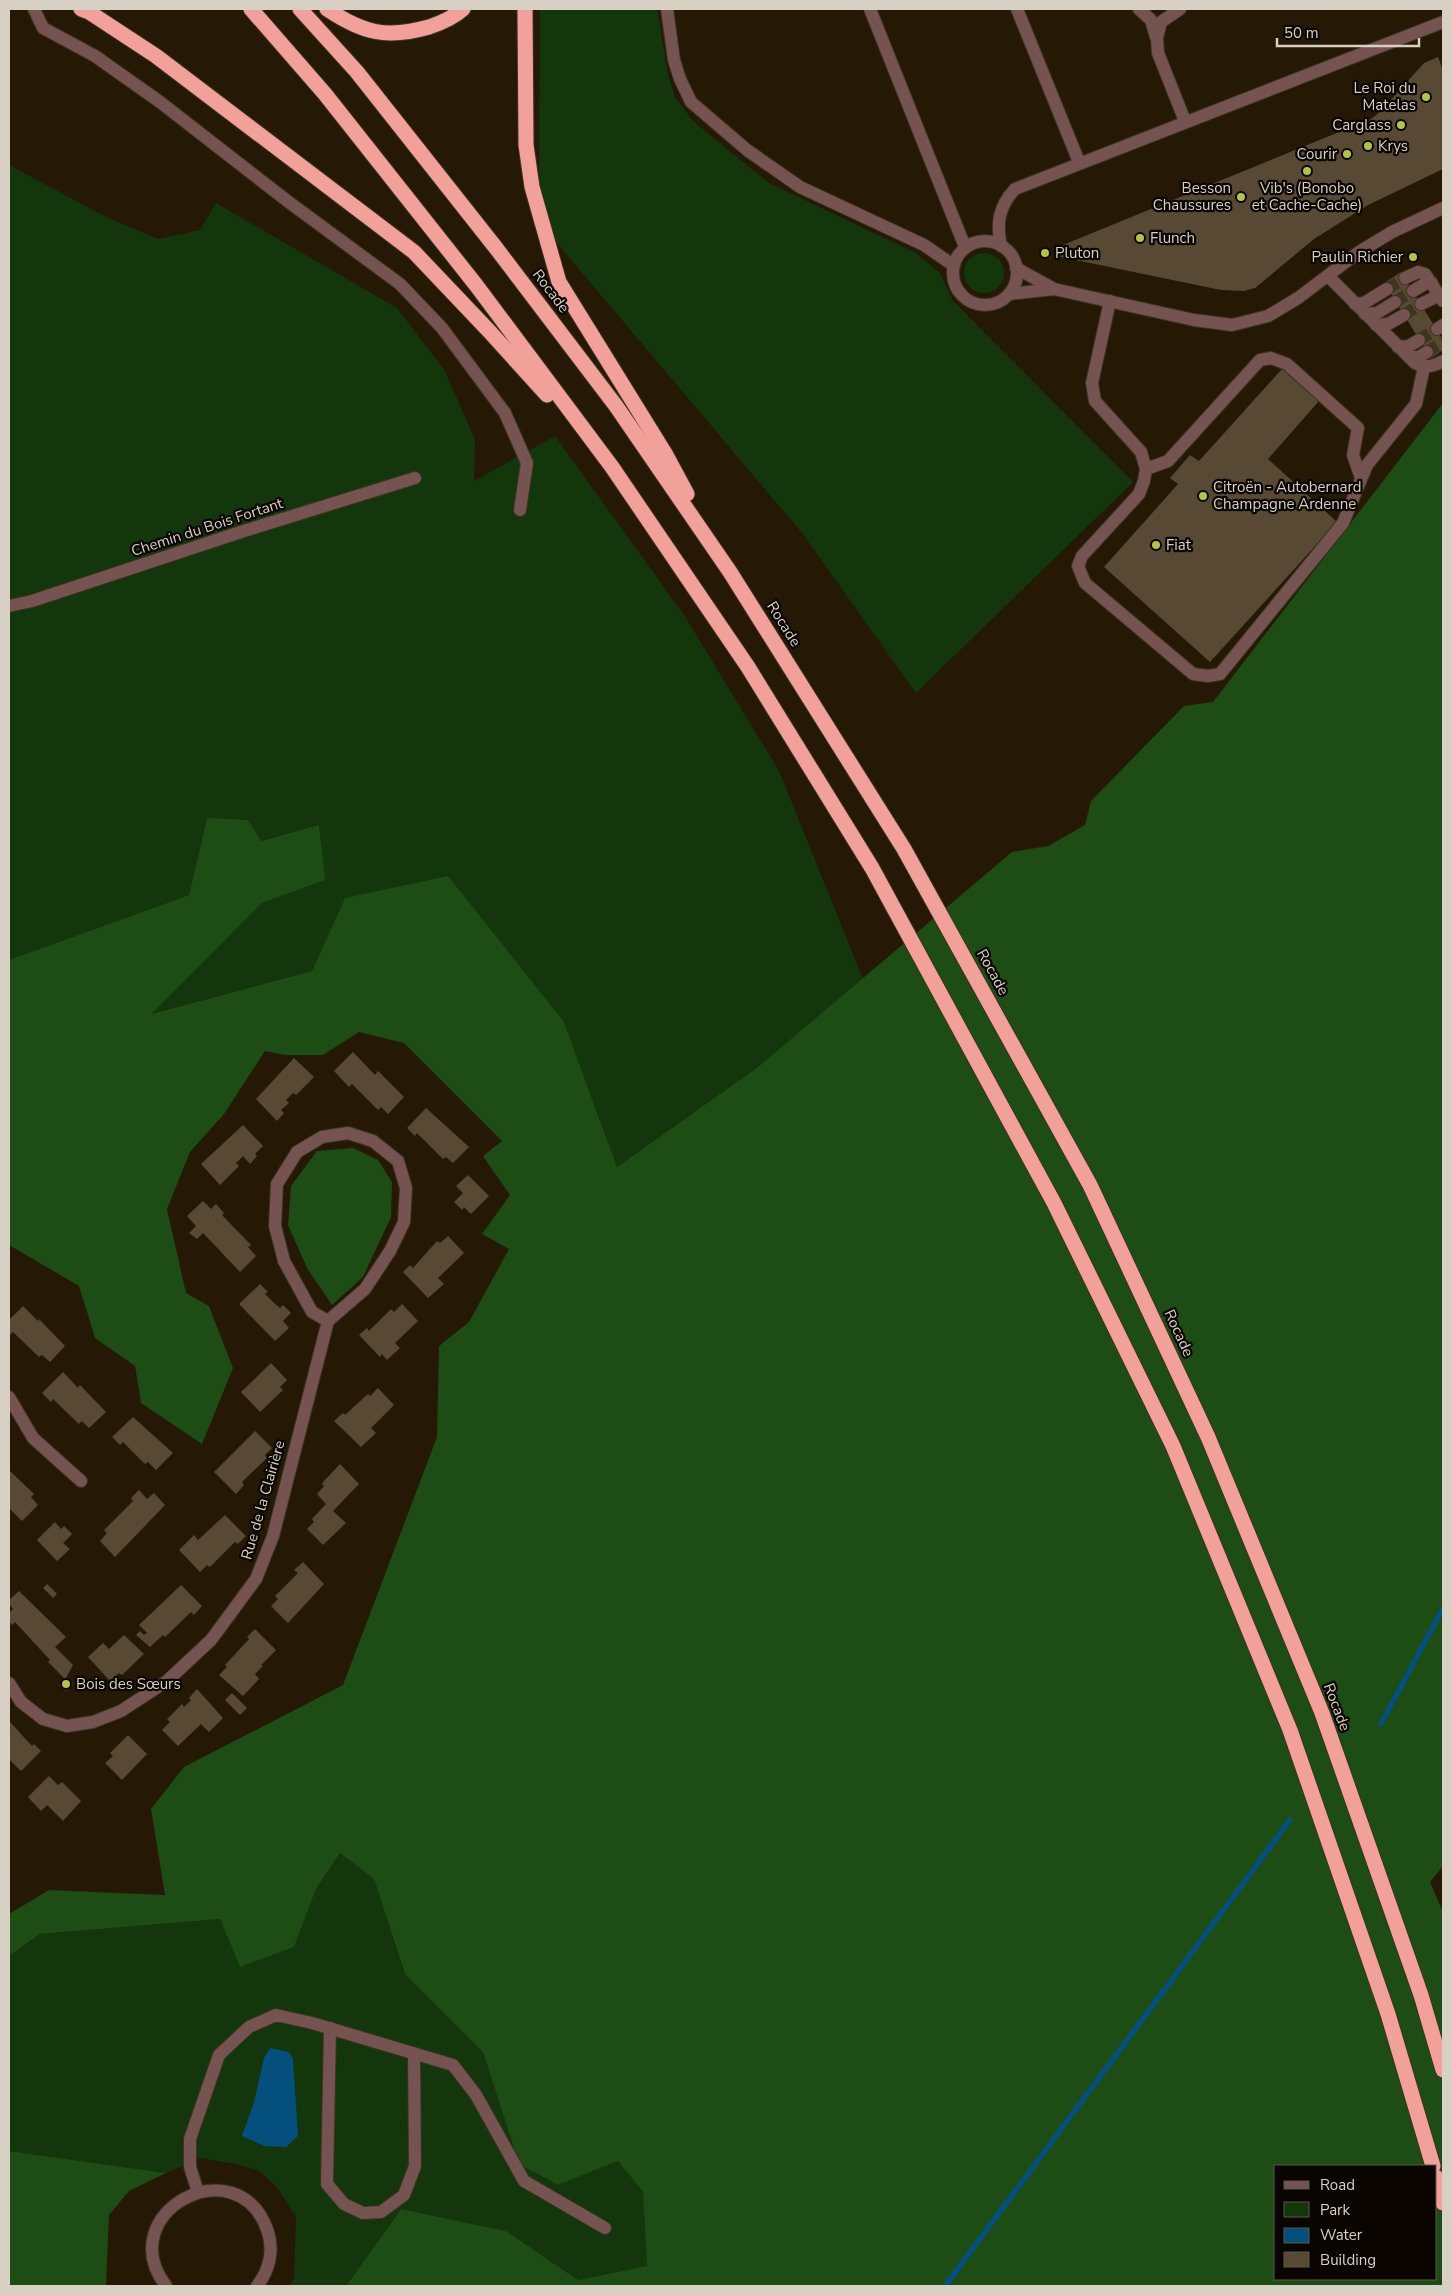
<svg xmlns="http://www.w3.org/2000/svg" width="1452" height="2295" viewBox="0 0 1452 2295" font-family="'Nunito Sans',sans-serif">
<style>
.green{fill:#13360d}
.forest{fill:#1d4c15;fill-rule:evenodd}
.water{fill:#054f7c}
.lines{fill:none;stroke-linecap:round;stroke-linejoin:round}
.stream{stroke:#054f7c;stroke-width:5.5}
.building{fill:#574934}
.minor-tunnel{stroke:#403422;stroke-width:12;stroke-dasharray:12 6;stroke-linecap:butt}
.minor-casing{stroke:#3e3321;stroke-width:14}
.highway-casing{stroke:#3e3321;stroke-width:17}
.minor{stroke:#745350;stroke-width:12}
.highway{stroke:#f2a09a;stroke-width:15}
.poi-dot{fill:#b2c34c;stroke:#0a0501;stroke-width:2}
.labels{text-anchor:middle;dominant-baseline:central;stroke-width:4.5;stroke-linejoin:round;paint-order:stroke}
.poi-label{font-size:15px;fill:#d9d0c4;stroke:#0a0501;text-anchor:start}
.street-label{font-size:15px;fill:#d9d0c4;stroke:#0a0501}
</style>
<rect width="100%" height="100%" fill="#251906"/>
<!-- green -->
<g class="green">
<polygon points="540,9 657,9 668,74 675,97 693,121 769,183 916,253 940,273 953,301 1133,482 916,693 802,533 556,242 539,187"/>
<polygon points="9,165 108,218 158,239 200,230 216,203 397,308 445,371 475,440 474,481 555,436 684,615 779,771 863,979 758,1067 617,1167 567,1030 345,898 312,971 150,1014 262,903 324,880 319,825 261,841 207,818 189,895 9,960"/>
<circle cx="984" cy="273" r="20"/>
<polygon points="340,1853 374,1879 405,1974 483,2052 519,2164 558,2185 618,2161 643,2192 648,2266 578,2280 506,2231 401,2209 346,2286 289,2286 294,2279 296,2217 277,2187 258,2170 235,2164 201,2158 166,2173 9,2151 9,1956 40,1934 220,1919 240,1966 294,1947 316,1889"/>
</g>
<!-- forest -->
<g class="forest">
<path d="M1443,403V1866L1430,1882L1443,1912V2286H346L401,2209L506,2231L578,2280L647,2266L643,2192L618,2161L558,2185L519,2164L483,2052L405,1974L374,1879L340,1853L316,1889L294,1947L240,1967L220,1919L40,1934L9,1956V1914L49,1890L165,1895L151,1809L184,1767L343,1685L437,1437L439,1346L469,1322L509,1249L482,1234L510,1195L483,1156L502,1141L404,1043L359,1032L323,1055H285L265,1051L224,1114L190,1152L167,1209L186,1293L209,1306L233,1368L202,1444L141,1403L135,1366L95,1338L79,1286L9,1245V960L189,895L207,818L248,820L261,841L319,825L325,880L262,903L151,1014L312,971L345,898L448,876L564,1022L617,1167L758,1067L1012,852L1048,846L1085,825L1091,801L1184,706L1213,702ZM1276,2166H1436V2279H1276Z"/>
<polygon points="353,1148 378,1160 392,1182 391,1217 363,1277 332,1305 307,1268 288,1225 291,1186 317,1151"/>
<polygon points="9,2151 166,2173 129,2191 109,2215 106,2286 9,2286"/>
</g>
<!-- water -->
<polygon class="water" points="270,2048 289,2052 293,2059 298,2136 286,2147 264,2146 242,2136 254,2102 264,2058"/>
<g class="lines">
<!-- stream -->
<g class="stream">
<polyline points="1381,1724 1443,1608"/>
<polyline points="945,2286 1290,1820"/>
</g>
</g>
<!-- building -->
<g class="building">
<polygon points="1438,57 1443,70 1443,169 1368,205 1314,239 1255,288 1244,291 1221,290 1061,257 1056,253 1058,247 1371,119 1380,112 1424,63"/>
<polygon points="1041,248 1051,251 1050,258 1039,255"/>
<polygon points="1415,252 1419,255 1412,263 1408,260"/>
<polygon points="1401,272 1443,340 1443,350 1431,358 1384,283"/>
<polygon points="1282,369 1319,401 1268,459 1337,522 1210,662 1104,567 1178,484 1170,478 1190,455 1199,461"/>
<polygon points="353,1052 375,1075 378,1071 404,1097 388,1114 381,1107 378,1110 352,1084 349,1087 334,1071"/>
<polygon points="294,1058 314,1077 296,1095 293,1093 286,1100 289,1103 281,1110 284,1113 277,1121 256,1099"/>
<polygon points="426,1108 469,1147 453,1163 446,1157 443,1159 417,1133 415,1136 407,1128"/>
<polygon points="243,1125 263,1146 255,1154 257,1156 250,1164 243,1156 236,1163 239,1166 220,1185 201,1164"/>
<polygon points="468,1175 489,1196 471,1214 464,1207 462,1210 454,1202 463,1193 456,1186"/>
<polygon points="203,1201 211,1209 216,1204 224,1213 222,1215 251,1245 248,1247 256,1256 240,1272 203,1233 197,1239 189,1233 196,1226 187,1216"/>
<polygon points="448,1236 464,1253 438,1278 444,1284 428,1298 403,1272 410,1265 413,1268 437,1241 440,1243"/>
<polygon points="260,1284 268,1292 265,1294 273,1302 280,1308 283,1305 291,1313 283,1321 289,1328 275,1341 239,1304"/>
<polygon points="402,1304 418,1321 395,1343 400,1348 387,1360 382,1354 380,1357 359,1335 367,1328 369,1331 391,1309 394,1312"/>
<polygon points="23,1306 38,1321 39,1319 65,1346 50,1362 42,1355 39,1357 13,1332 10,1335 9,1333 9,1320"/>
<polygon points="271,1363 287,1380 280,1387 283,1390 260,1412 241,1392"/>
<polygon points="63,1372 78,1388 80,1385 106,1412 89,1428 82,1421 79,1424 53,1399 51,1402 42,1393"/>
<polygon points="378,1388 394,1405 371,1428 376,1433 361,1447 334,1421 343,1413 345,1415 368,1394 370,1396"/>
<polygon points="133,1417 173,1453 156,1470 148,1462 145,1464 123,1442 120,1445 112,1437"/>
<polygon points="255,1431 272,1448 265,1455 267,1458 242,1482 244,1485 236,1494 214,1472"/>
<polygon points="340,1464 359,1484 333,1511 346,1523 323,1545 307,1529 314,1522 312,1519 326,1504 317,1494 324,1486 322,1484 324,1481"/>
<polygon points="9,1470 34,1494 31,1497 38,1505 22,1521 9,1508"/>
<polygon points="139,1490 147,1499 154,1493 165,1505 115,1557 100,1541 107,1533 104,1530 133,1501 131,1498"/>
<polygon points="225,1515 246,1536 238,1544 235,1542 210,1567 207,1565 200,1572 179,1550 194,1535 198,1540"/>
<polygon points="55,1522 61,1529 64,1526 72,1534 63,1543 70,1549 57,1561 37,1540"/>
<polygon points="303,1562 324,1584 288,1623 271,1606 278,1599 275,1596 298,1573 294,1570"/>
<polygon points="47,1584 57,1594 53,1598 43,1588"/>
<polygon points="181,1585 202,1606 194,1615 191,1612 165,1637 163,1635 150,1647 136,1635 140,1631 144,1635 147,1633 139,1625"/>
<polygon points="19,1591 66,1637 55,1647 73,1665 66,1678 73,1684 66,1691 59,1685 65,1679 48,1662 50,1660 15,1622 12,1625 9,1621 9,1613 13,1609 9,1604 9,1600"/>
<polygon points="255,1629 276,1650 261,1665 263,1666 255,1674 259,1679 243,1696 219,1675 227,1667 225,1665 249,1639 247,1637"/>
<polygon points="124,1635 144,1654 122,1675 119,1673 110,1681 88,1657 103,1643 109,1649"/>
<polygon points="197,1689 223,1718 209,1732 201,1724 178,1746 162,1730 170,1722 167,1719 182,1704 184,1707 191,1700 189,1698"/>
<polygon points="232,1693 247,1708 240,1715 225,1700"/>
<polygon points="9,1721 32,1746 34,1744 41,1751 21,1771 9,1759"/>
<polygon points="128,1735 147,1754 122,1780 105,1763 113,1756 110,1753"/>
<polygon points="49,1776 58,1785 62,1782 81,1801 63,1821 47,1805 41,1811 28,1797"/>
</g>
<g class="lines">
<!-- minor-tunnel -->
<g class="minor-tunnel">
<polyline points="1387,289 1405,278"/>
<polyline points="1395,302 1413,291"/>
<polyline points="1404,315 1421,304"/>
<polyline points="1419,340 1437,329"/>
<polyline points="1427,352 1443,342"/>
</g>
<!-- minor casing -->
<g class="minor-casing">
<g id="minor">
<polyline points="34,9 43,28 95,56 160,102 290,203 400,284 442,328 505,413 527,463 520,510"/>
<polyline points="667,9 674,60 680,79 691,102 747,150 800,187 924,245 953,265"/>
<polyline points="870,9 965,247"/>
<polyline points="1017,9 1079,162"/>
<polyline points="1139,9 1151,20 1156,37"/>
<polyline points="1180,9 1161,22 1157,38 1158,53 1185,121"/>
<circle cx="985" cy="273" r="32"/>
<path d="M1001,246C996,223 999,206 1015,189L1443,22"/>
<polyline points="1016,268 1054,289"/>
<path d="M1328,276L1415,363C1426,368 1432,367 1443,361"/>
<polyline points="1405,278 1418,272 1425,274 1443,301"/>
<polyline points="1413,291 1428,282 1432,283"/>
<polyline points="1009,294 1054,289 1194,320 1232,325 1268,316 1298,298 1359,252 1392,232 1443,208"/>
<polyline points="1110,301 1092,383 1095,401 1141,452 1146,469 1144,481 1139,494 1082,556 1078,566 1085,583 1193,674 1208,676 1220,674 1343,523 1367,465 1416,404 1424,367"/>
<polyline points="1355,304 1364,303 1387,289"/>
<polyline points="1421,304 1440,295"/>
<polyline points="1365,314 1377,313 1395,302"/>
<polyline points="1376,325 1388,324 1404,315"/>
<polyline points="1437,329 1443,325"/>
<polyline points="1398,347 1409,346 1419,340"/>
<polyline points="1409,357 1419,357 1427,352"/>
<polyline points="1146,469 1168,461 1260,360 1271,358 1287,364 1358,428 1353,455 1361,478"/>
<polyline points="9,606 32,601 244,531 415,478"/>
<polyline points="9,1397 33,1438 81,1481"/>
<polyline points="9,1683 21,1702 43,1719 67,1726 93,1722 121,1711 167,1681 211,1640 256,1579 273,1536 328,1321 365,1289 390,1251 404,1222 406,1188 398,1161 373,1141 348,1133 322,1137 297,1152 277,1184 275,1226 284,1261 312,1312 328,1321"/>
<polyline points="330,2028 327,2184 344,2204 363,2213 381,2212 404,2195 415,2166 414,2054"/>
<polyline points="198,2192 190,2167 190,2139 219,2055 249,2027 276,2015 312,2023 453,2065 476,2095 524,2181 605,2228"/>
<path d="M166,2286C110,2212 239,2144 268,2232C274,2251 269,2271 257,2286"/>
</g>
</g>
<!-- highway casing -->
<g class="highway-casing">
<g id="highway">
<polyline points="81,9 89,12 156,56 414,252 489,331 547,395"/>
<polyline points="251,9 325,94 476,285 612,467 748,667 872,868 1054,1203 1173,1446 1290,1730 1388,2014 1433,2166"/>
<polyline points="300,9 357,72 496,248 616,406 730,572 904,849 1090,1185 1208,1437 1322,1713 1421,1995 1443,2070"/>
<path d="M327,9C363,33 386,39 429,27C441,23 453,18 463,9"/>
<polyline points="525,9 526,145 532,187 559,282 666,455 687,494"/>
<polyline points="1436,2177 1443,2203"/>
</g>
</g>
<!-- minor -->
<use href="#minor" class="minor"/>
<!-- highway -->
<use href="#highway" class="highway"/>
</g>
<!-- markers -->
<g class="poi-dot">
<circle cx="1426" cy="97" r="5"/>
<circle cx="1401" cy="125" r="5"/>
<circle cx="1368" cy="146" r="5"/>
<circle cx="1347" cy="154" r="5"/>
<circle cx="1307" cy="171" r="5"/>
<circle cx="1241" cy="197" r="5"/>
<circle cx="1140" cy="238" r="5"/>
<circle cx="1045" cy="253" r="5"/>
<circle cx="1413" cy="257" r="5"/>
<circle cx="1203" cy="496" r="5"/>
<circle cx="1156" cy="545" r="5"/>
<circle cx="66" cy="1684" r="5"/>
</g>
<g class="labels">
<!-- poi labels -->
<g class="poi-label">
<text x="1416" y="88" text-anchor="end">Le Roi du<tspan x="1416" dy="17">Matelas</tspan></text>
<text x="1391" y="125" text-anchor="end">Carglass</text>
<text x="1378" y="146">Krys</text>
<text x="1337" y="154" text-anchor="end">Courir</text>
<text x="1231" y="188" text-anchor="end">Besson<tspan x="1231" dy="17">Chaussures</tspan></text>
<text x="1307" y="188" text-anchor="middle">Vib's (Bonobo<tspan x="1307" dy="17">et Cache-Cache)</tspan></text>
<text x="1150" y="238">Flunch</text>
<text x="1055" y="253">Pluton</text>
<text x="1403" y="257" text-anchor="end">Paulin Richier</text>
<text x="1213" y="487">Citroën - Autobernard<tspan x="1213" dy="17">Champagne Ardenne</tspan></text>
<text x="1166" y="545">Fiat</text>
<text x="76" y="1684">Bois des Sœurs</text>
</g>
<!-- street labels -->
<g class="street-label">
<text transform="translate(551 291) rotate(53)">Rocade</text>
<text transform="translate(207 527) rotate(-18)">Chemin du Bois Fortant</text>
<text transform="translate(784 624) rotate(58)">Rocade</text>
<text transform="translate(993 972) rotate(61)">Rocade</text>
<text transform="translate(1179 1333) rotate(65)">Rocade</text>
<text transform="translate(263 1500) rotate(-74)">Rue de la Clairière</text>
<text transform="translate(1337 1707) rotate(69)">Rocade</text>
</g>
</g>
<!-- border -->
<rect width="1452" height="2295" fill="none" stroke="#d9d0c4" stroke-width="20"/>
<!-- legend -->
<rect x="1274" y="2165" width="162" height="115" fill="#0a0501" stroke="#5d564f"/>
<rect x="1284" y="2181" width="25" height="8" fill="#745350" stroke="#5d564f"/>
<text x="1320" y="2190" font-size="15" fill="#d9d0c4">Road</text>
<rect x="1284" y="2202" width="25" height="15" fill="#13360d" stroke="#5d564f"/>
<text x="1320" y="2215" font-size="15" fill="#d9d0c4">Park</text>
<rect x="1284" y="2228" width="25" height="15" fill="#054f7c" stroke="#5d564f"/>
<text x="1320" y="2240" font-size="15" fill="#d9d0c4">Water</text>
<rect x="1284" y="2252" width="25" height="15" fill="#574934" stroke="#5d564f"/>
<text x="1320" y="2265" font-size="15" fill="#d9d0c4">Building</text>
<!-- scale -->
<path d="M1277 38v8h142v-8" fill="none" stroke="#d9d0c4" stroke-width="2.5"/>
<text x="1284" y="38" font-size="15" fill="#d9d0c4" stroke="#0a0501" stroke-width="4" paint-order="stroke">50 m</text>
</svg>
